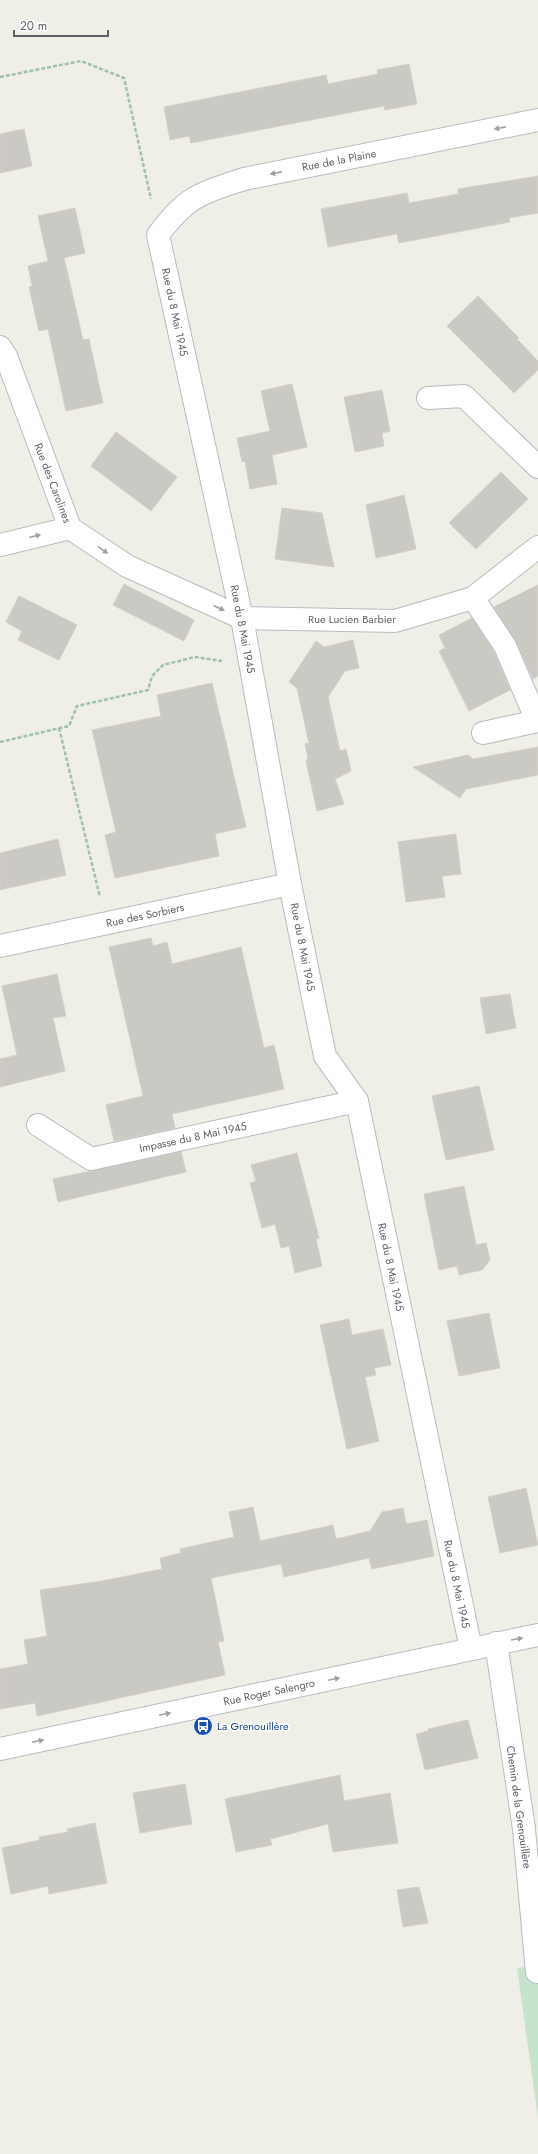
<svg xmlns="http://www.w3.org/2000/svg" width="538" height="2154" viewBox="0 0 538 2154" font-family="Jost,sans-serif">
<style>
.green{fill:#c6e4cb}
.building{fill:#cbc9c4;stroke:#d3d1c6}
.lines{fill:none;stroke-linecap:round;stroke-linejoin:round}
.minor-casing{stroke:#b9bbbf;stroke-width:24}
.path{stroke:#9fc2ae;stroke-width:2.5;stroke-dasharray:4 2;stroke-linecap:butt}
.minor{stroke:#fff;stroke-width:22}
.oneway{fill:#9fa0a3}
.labels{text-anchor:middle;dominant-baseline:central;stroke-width:3.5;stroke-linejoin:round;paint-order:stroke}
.street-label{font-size:11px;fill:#5f6166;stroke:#fff}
.transit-label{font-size:11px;fill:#164399;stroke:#fff;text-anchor:start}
</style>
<rect width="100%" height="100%" fill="#efefe7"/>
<!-- green -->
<polygon class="green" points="538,1965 538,2118 517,1968"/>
<!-- building -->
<g class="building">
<polygon points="409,64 417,104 385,110 384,106 191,143 189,136 170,140 164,107 326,75 328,84 378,74 377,70"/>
<polygon points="24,129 32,166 0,173 0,134"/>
<polygon points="538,176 538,213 509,218 510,222 399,243 397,234 328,247 321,209 407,193 409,203 458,194 458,189"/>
<polygon points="75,208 85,253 64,258 83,340 89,339 103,403 66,411 48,329 39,331 29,287 32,286 28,266 48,261 38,216"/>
<polygon points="478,296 519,338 517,339 538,361 538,370 514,393 447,326"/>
<polygon points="292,384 307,447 272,455 277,484 250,489 245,461 242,462 237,438 270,431 261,391"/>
<polygon points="382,390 390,431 382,433 384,446 355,452 344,397"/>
<polygon points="116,432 177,477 151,511 91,466"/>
<polygon points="501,472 528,499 476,549 449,523"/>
<polygon points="404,495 416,549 376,558 366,505"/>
<polygon points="282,508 322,513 334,567 275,559"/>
<polygon points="124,584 194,620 184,641 113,605"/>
<polygon points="538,585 538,676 533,679 516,641 494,607"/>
<polygon points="19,596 77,625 59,660 18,640 22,631 6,622"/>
<polygon points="472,618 494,652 510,690 469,711 439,651 445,648 439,635"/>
<polygon points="353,640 359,668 345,671 328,697 340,751 346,749 351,771 335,779 344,804 317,811 306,761 308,758 305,744 309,743 297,688 289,682 316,641 324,647"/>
<polygon points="212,683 246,827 215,834 219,856 115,878 105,835 116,832 92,730 161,716 157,695"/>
<polygon points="538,747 538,775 466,789 460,798 413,767 468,755 473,759"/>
<polygon points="456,834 461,874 442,876 445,897 406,902 398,842"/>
<polygon points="58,839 66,875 0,890 0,853"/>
<polygon points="151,938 153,946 167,942 172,964 241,947 264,1048 274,1045 284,1089 172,1114 175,1128 114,1141 106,1105 143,1096 109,947"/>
<polygon points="57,974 66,1016 53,1018 65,1071 0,1087 0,1059 17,1055 2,986"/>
<polygon points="510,994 516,1028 486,1034 480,998"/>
<polygon points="479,1086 494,1150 446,1160 432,1096"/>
<polygon points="181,1152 186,1172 58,1202 53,1179"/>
<polygon points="297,1153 319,1238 316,1239 322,1266 295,1273 289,1246 281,1248 275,1224 262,1228 250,1183 256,1181 251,1165"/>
<polygon points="464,1186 476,1245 486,1243 490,1260 482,1270 459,1275 457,1266 439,1270 424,1194"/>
<polygon points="489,1313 500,1368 459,1376 447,1321"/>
<polygon points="349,1319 352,1335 383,1329 391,1365 374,1368 376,1375 365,1377 379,1441 347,1449 320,1325"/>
<polygon points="526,1488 538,1545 500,1553 488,1497"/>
<polygon points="253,1507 260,1541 333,1525 336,1539 370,1531 382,1512 403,1508 406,1524 427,1520 434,1556 372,1569 369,1558 284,1577 281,1564 211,1578 224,1641 218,1642 225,1675 37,1716 35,1703 0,1709 0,1669 28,1664 24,1640 47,1636 40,1590 102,1581 162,1569 160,1558 181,1553 180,1549 234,1537 229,1512"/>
<polygon points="468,1720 478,1758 425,1770 416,1734 428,1731 428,1729"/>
<polygon points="340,1775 344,1801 390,1793 398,1843 333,1852 328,1824 270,1839 272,1845 236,1852 225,1799"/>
<polygon points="185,1784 192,1824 140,1833 133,1793"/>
<polygon points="95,1823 107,1883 49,1894 48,1886 11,1894 2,1848 40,1840 39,1837 68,1832 67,1829"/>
<polygon points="419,1887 428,1923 403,1927 397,1890"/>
</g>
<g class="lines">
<!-- minor casing -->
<g class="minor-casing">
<g id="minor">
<polyline points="0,347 6,356 70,528 127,566 242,618 395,621 473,598 538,547"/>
<polyline points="428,398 464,396 538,467"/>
<polyline points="0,545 70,528"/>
<polyline points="473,598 505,646 537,721"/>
<polyline points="483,733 538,721"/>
<polyline points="0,946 290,884"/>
<polyline points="38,1125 91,1159 357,1101"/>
<polyline points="496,1643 524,1829 537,1972"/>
<path d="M471,1649L357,1101L325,1056L290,884L242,618L158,235C187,196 199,194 244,179L538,120"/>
<polyline points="0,1749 538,1635"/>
</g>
</g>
<!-- path -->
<g class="path">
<polyline points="0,77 81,61 124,78 151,199"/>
<polyline points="59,728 100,897"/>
<polyline points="0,742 69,726 77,706 148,690 152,676 163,665 195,657 222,661"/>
</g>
<!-- minor -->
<use href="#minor" class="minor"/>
</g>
<!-- one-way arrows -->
<defs><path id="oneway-solid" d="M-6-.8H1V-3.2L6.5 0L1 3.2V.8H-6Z"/></defs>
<g class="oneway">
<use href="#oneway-solid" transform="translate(500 128) rotate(169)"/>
<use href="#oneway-solid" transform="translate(276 173) rotate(169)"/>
<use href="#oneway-solid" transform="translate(35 536) rotate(-14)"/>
<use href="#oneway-solid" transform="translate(103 550) rotate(34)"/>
<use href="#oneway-solid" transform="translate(219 608) rotate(24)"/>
<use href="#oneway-solid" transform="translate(517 1639) rotate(-10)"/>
<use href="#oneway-solid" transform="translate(334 1679) rotate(-12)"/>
<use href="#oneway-solid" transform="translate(165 1714) rotate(-12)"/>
<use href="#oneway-solid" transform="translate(38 1741) rotate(-12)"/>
</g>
<!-- icons -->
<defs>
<g id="bus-disc" transform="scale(1)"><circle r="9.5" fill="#1a4fb4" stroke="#fff"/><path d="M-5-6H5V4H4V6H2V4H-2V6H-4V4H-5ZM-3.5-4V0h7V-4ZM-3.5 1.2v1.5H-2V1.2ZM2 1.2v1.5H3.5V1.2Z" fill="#fff"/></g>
</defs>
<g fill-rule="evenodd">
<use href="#bus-disc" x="203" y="1726"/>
</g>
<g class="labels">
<!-- street labels -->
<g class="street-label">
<text transform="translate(339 160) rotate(-11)">Rue de la Plaine</text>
<text transform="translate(175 312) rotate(78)">Rue du 8 Mai 1945</text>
<text transform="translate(53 483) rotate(69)">Rue des Carolines</text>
<text x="352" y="619">Rue Lucien Barbier</text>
<text transform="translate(243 629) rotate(79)">Rue du 8 Mai 1945</text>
<text transform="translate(145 915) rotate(-12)">Rue des Sorbiers</text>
<text transform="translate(303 947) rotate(79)">Rue du 8 Mai 1945</text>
<text transform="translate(193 1137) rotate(-12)">Impasse du 8 Mai 1945</text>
<text transform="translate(391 1267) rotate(78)">Rue du 8 Mai 1945</text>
<text transform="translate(457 1584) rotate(78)">Rue du 8 Mai 1945</text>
<text transform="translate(269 1692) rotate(-12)">Rue Roger Salengro</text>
<text transform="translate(519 1807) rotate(82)">Chemin de la Grenouillère</text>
</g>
<!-- transit labels -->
<g class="transit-label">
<text x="217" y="1726">La Grenouillère</text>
</g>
</g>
<!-- scale -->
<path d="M14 30v6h94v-6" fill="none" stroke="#5f6166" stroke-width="2"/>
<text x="20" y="30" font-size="12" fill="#5f6166" stroke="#ffffff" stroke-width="3" paint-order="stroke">20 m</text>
</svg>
